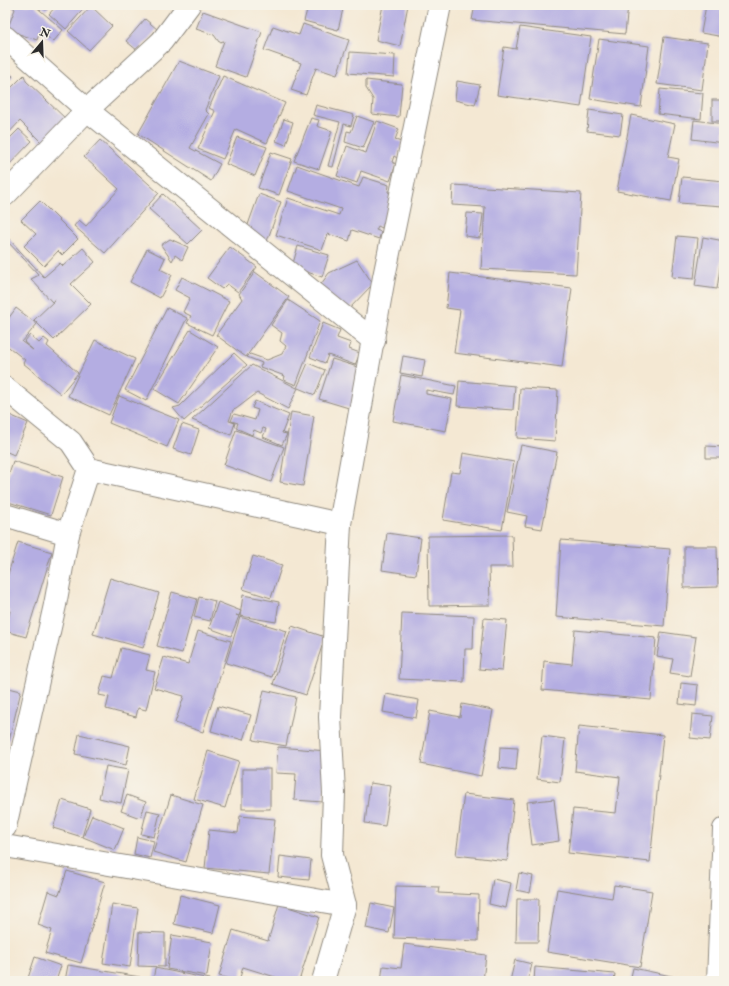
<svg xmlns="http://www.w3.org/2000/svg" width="729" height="986" viewBox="0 0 729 986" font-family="'IM FELL Double Pica',serif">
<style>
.building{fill:#b4ade2}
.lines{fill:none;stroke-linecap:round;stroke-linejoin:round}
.street-casing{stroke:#908a7f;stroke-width:24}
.street{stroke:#fff;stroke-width:22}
</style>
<rect width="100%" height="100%" fill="#f7f3e8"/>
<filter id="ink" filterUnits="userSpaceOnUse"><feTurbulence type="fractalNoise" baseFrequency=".025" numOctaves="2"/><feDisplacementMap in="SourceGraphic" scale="8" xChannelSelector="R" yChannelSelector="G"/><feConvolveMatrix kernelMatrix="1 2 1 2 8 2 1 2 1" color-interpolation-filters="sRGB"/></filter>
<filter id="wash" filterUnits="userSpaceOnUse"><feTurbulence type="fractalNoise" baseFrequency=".012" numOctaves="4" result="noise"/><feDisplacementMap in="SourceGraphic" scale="16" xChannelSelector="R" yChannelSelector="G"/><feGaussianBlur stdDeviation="0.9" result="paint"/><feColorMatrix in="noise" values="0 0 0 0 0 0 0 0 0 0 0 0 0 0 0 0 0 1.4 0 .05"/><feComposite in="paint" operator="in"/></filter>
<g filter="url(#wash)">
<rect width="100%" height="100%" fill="#f4e8d3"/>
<g id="blocks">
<!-- building -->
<g class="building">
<polygon points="10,5 34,5 63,30 53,42 40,30 37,40 7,30 15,9"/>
<polygon points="40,5 50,5 46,10"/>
<polygon points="57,5 87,5 66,29 49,14"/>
<polygon points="289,5 344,5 338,30 304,21 307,10"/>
<polygon points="383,5 408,5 400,46 376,40"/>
<polygon points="475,5 628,5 625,34 472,20"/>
<polygon points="706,5 724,5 724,37 701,33"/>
<polygon points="91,6 112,26 89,50 68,31"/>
<polygon points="203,11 262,32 246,77 215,66 224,41 219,42 214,35 196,29"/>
<polygon points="145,19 157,29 138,51 126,41"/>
<polygon points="303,24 349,40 337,75 316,68 306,95 291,90 301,63 264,50 273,26 299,35"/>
<polygon points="520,27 591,37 581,107 497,95 504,47 516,49"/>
<polygon points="664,37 708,43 702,90 657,84"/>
<polygon points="599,39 649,46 641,107 590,99"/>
<polygon points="350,52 395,55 394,77 348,73"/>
<polygon points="179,61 219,76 205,110 209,114 190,148 220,164 211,181 138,134"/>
<polygon points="5,70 13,76 5,85"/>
<polygon points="24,75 26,81 67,120 43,144 20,121 5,137 5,94"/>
<polygon points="223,76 285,103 267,143 236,129 223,159 198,149 215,111 209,108"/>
<polygon points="366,80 402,84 399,117 372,114 373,99 366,88"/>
<polygon points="457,81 480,85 475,105 455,100"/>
<polygon points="660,89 703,93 701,119 658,114"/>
<rect x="712" y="100" width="12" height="21"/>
<polygon points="316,105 354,115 351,126 344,124 333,167 328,166 340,122 313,115"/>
<polygon points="589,110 623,115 620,135 587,131"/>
<polygon points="631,115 675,124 668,157 679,159 671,201 617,191"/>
<polygon points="357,116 374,122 363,148 345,142 347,131 351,132"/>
<polygon points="311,118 319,120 317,126 332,131 319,169 294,161"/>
<polygon points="284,119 293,122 286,145 276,141"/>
<polygon points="694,120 724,124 724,143 692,139"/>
<polygon points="377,121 399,129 395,140 402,142 397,158 394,156 392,162 396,164 390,181 361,171 357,183 337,176 347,146 366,153"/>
<polygon points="19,129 32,141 5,169 15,177 5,187 5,143"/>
<polygon points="237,137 267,147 255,176 226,164"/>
<polygon points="100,140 159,193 105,253 74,226 79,220 86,226 119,189 84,157"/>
<polygon points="271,152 292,159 279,195 258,188"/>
<polygon points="297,165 359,187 363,177 389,185 388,192 393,194 382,228 378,226 376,230 381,232 379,239 352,230 349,241 328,234 322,250 276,235 288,198 339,215 341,209 288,191"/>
<polygon points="682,177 724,181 723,206 679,203"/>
<polygon points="453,185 581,193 576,274 481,269 485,207 452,205"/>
<polygon points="163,194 202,230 188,244 149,209"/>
<polygon points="259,194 281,202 266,244 244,236"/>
<polygon points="40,201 78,239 62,255 58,251 44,266 24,246 36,234 21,220"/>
<polygon points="467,213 483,214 480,238 465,236"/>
<polygon points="677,236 698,238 694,279 672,277"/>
<polygon points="703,237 724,241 717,289 695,286"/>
<polygon points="9,239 44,277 60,263 63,266 83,248 95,262 71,284 91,304 54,340 34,320 56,299 52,302 31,279 39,275 7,241"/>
<polygon points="170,239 188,247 182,260 175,255 172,261 161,245"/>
<polygon points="298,246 329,255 322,277 292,267"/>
<polygon points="230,247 257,267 238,292 227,284 222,289 207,278"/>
<polygon points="147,249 165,258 160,269 172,275 160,298 130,282"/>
<polygon points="357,260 373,284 347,311 319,287 329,273"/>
<polygon points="255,272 289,297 246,357 216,335 242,299 239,294"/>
<polygon points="450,273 572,288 562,367 454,353 460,310 446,308"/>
<polygon points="182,277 229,301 212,335 187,323 191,316 183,312 190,298 175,290"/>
<polygon points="288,300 320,321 296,385 284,380 285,376 260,367 262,363 247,357 250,354 267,360 282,354 286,346 280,341 282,333 271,325"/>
<polygon points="16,308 37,324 22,342 33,350 24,342 30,335 39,343 44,338 49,342 47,346 78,373 61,394 23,363 25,360 5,344 5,318 8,319"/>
<polygon points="167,308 187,318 146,401 125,390"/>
<polygon points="323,323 340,330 337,338 351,343 349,349 360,353 355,365 328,355 325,363 310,357"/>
<polygon points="190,330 218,347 179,404 154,389"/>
<polygon points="95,340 135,359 109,415 68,396"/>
<polygon points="234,353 247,365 184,421 173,408 180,406"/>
<polygon points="403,356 425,360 422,377 400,373"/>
<polygon points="332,359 364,369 352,409 319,399"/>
<polygon points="308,363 325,370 315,395 298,388 288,409 257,393 236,409 233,410 229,421 235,423 231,435 192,420 252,365 297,388"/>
<polygon points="401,375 456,386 454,395 426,390 426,394 452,399 446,431 393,421"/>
<polygon points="459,381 515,386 513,410 457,406"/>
<polygon points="520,388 558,390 555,441 517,438"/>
<polygon points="119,396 179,420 167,447 109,423"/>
<polygon points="255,401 289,415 282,433 287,434 282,445 263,437 266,429 263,428 261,433 254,430 252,435 236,428 238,423 231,421 234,414 255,420 258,410 252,408"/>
<polygon points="291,412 314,416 303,486 280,482"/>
<polygon points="5,413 28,423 14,455 5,451"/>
<polygon points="182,424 199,430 191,455 173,449"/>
<polygon points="236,430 284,447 271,482 224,465"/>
<polygon points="521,445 557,452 542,529 525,526 527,516 507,512"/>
<polygon points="706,446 724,447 724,458 706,458"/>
<polygon points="463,453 514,462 502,530 443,520 451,472 460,473"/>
<polygon points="13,461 63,477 51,515 5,501 5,486"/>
<polygon points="387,533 421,538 416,575 382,570"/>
<polygon points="512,535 513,567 489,567 490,605 429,606 428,536"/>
<polygon points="561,540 670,549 664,626 556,617"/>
<polygon points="18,542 52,552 26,637 5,631 10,611 5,610 5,576 7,577"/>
<polygon points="684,546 717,546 718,587 684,588"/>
<polygon points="253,556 282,565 271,598 243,589"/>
<polygon points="110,578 159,593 143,648 93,634"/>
<polygon points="172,592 197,599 182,653 157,646"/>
<polygon points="243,595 279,602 276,622 240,616"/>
<polygon points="199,597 215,601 210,621 194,617"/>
<polygon points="218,602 241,611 239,616 236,615 239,616 231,636 209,628"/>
<polygon points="402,613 474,616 473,649 465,649 464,682 399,679"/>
<polygon points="240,617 287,631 272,677 226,663"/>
<polygon points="484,618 507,620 502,671 479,669"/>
<polygon points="292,626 325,637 306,695 273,684"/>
<polygon points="575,630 656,638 651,700 542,690 544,661 572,664"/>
<polygon points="198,631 231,641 203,732 175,723 184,696 154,688 164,657 188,664"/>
<polygon points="661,632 696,637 690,676 670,673 673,659 657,656"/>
<polygon points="121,648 150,655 146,670 155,672 146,710 138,708 136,717 106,709 109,697 99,695 104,676 113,678"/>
<polygon points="681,683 698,685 696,706 679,704"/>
<polygon points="5,687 21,691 8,745 5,744"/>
<polygon points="264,690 296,697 286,746 253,740"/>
<polygon points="386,694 419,700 416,718 383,712"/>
<polygon points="462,704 493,710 481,776 421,764 430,711 460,717"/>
<polygon points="218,706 251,715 243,740 211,731"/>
<polygon points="692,714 713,716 710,740 690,738"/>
<polygon points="579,726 663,735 650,862 568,853 573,809 616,813 620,777 575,771"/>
<polygon points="79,734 130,746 126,765 75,754"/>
<polygon points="542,736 565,739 560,782 537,779"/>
<polygon points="278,747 327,751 323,802 294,800 296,774 276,773"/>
<polygon points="500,747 518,748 516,770 499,768"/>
<polygon points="208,751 239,761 225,808 194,799"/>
<polygon points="106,766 128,770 121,803 99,798"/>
<rect x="242" y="769" width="28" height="40"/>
<polygon points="370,783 391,786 385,826 365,823"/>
<polygon points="464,794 514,800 507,861 456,855"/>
<polygon points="127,795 146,802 140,818 121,811"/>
<polygon points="171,795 203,805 186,862 153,852"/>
<polygon points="554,799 559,841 532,845 527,802"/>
<polygon points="62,800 90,809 82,837 53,828"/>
<polygon points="147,810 160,813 154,837 141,834"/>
<polygon points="92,815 124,828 115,850 83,837"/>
<polygon points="240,816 275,819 269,874 205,868 209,830 238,833"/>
<polygon points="137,837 154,841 150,858 134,854"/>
<polygon points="280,856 311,860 309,880 278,877"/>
<polygon points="67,871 105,882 81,963 45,953 52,930 38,925 48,891 59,895"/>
<polygon points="519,873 533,876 530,893 516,890"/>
<polygon points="493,879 511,883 506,908 489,904"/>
<polygon points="614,885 652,891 640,967 547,952 557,889 612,898"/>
<polygon points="396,886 439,887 438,893 479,895 478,941 394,938"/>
<polygon points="180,895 220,905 213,933 174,924"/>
<polygon points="517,899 539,899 538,942 516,942"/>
<polygon points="371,903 394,908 389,933 366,928"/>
<polygon points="112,904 138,908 130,967 103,963"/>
<polygon points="279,904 319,917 299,981 288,981 243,967 239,981 219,976 233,930 268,941"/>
<polygon points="139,932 165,933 165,967 138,966"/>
<polygon points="172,935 212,942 207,976 167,969"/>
<polygon points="404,944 486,955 483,981 381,981 383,966 401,968"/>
<polygon points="35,957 61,966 56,981 27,981"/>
<polygon points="515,960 532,964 528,981 510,981"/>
<polygon points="68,965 140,977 140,981 65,981"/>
<polygon points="535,967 615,974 614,981 534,981"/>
<polygon points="155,968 210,979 210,981 153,981"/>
<polygon points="633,968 676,977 675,981 630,981"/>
</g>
</g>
</g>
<g filter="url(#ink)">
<use href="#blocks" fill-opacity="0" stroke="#908a7f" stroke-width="1"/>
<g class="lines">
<!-- street casing -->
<g class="street-casing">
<g id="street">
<polyline points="5,37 87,110 374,341"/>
<polyline points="5,195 87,110 162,41 189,5"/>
<polyline points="5,388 71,442 89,469 340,524"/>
<polyline points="5,515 68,534"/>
<polyline points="5,827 55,605 68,534 89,469"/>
<polyline points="5,846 345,905"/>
<polyline points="323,981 345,905 332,855 334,793 330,717 340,524 384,277 440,5"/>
<polyline points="718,981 724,829"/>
</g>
</g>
<!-- street -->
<use href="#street" class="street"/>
</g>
</g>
<!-- margin -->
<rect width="729" height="986" fill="none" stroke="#f7f3e8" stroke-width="20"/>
<!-- north arrow -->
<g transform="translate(42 42) rotate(19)" stroke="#f7f3e8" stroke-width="3" paint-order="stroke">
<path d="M0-3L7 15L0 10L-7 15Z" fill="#2b2b2b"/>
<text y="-6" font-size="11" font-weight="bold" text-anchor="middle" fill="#2b2b2b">N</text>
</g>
</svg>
